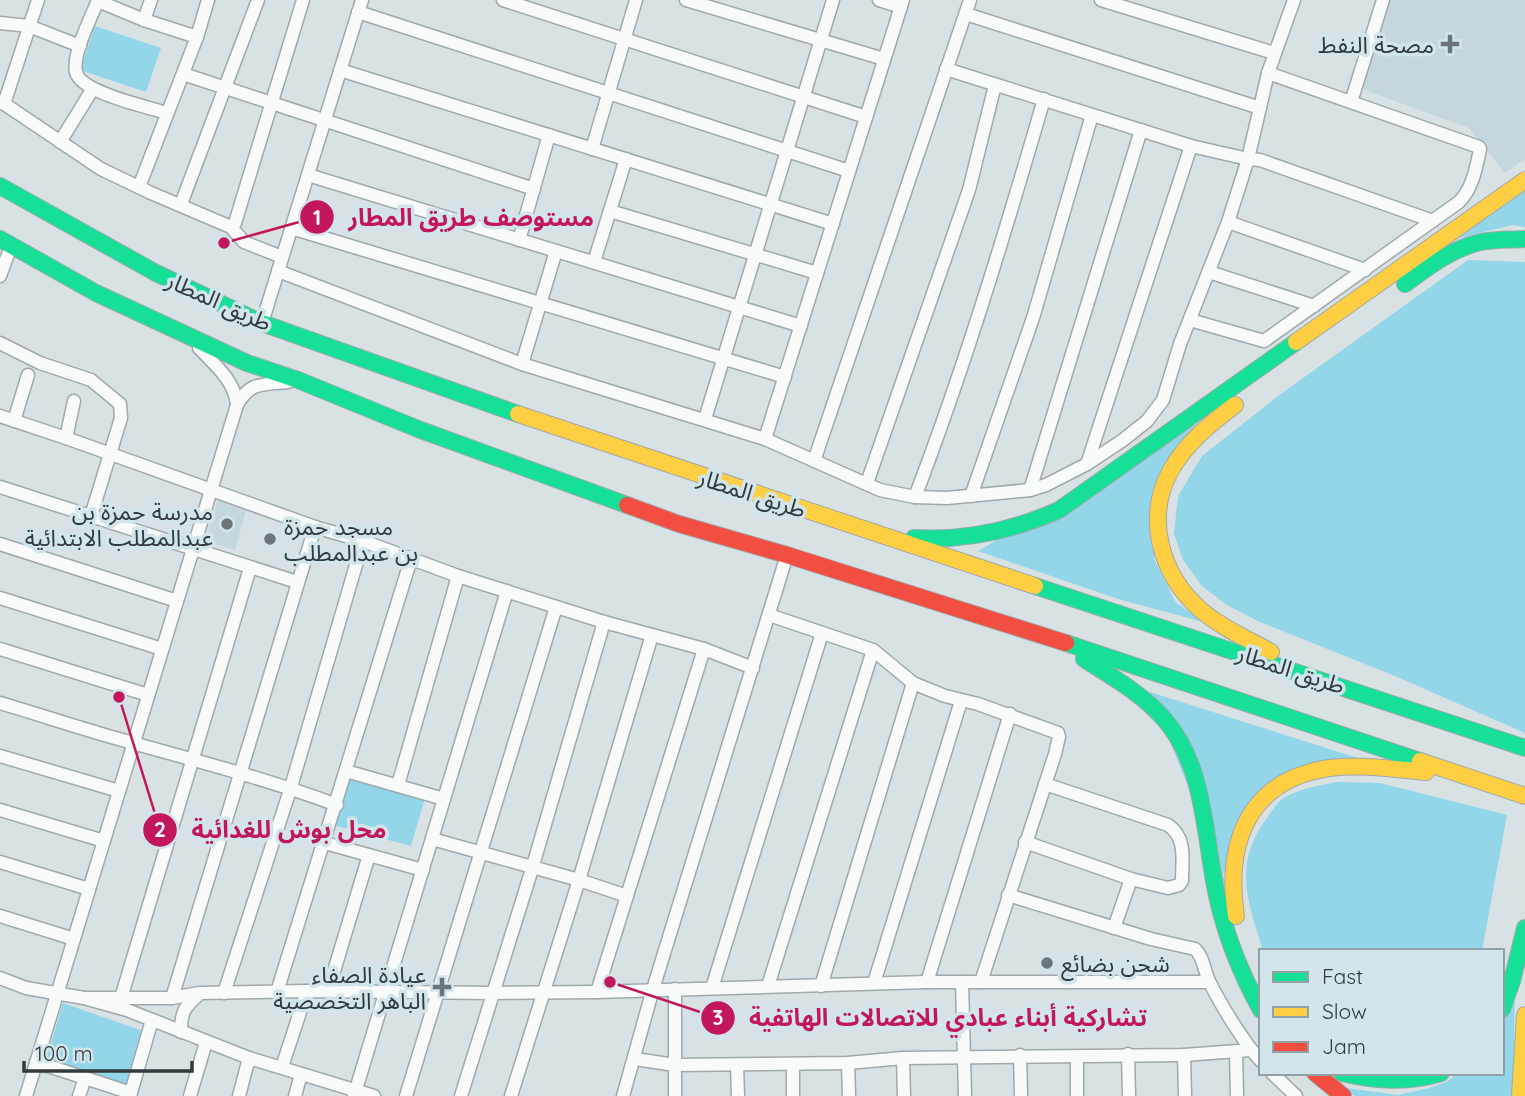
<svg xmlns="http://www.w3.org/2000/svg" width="1525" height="1096" viewBox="0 0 1525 1096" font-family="Quicksand,'Noto Sans Arabic',sans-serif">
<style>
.built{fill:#c4d7dd}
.green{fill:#93d5e9}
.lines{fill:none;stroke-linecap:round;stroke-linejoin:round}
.street-casing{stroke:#a0a8ab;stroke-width:15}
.fast-casing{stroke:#a0a8ab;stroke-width:18}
.slow-casing{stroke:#a0a8ab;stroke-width:18}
.jam-casing{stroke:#a0a8ab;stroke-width:18}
.street{stroke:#f9fbfb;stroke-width:12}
.fast{stroke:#16e098;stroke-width:16}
.slow{stroke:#ffcf43;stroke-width:16}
.jam{stroke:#f24e42;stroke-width:16}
.poi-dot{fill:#6d7578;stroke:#d2e5eb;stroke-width:2.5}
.labels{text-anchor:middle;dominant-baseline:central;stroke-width:7;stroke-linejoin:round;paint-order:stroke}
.poi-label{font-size:23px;fill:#333a3d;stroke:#d2e5eb;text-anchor:end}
.street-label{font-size:23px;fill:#333a3d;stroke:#d2e5eb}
.leader{fill:none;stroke:#c2185b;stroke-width:2.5}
.callout-dot{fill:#c2185b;stroke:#d2e5eb;stroke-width:2.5}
.mark-label{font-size:21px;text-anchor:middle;font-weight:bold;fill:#fff}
.callout-label{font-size:24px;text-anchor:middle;font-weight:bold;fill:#c2185b;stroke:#d2e5eb;stroke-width:7;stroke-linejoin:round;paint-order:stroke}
</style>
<rect width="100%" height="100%" fill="#d8e2e5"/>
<!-- built -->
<g class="built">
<polygon points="1387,0 1525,0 1525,159 1505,173 1469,128 1362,89"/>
<polygon points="219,498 247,507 235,550 205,541"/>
</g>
<!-- green -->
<g class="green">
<polygon points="95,26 161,48 146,92 80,70"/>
<polygon points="1525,187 1525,227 1512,225 1452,240"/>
<polygon points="1468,260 1525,262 1525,733 1395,676 1260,622 1227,605 1202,586 1183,560 1174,534 1178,496 1202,456 1278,396"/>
<polygon points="1202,421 1170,457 1154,559 1176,603 1207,623 1118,599 978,551"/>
<polygon points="1150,692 1364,760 1285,773 1223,874 1244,967 1216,856"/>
<polygon points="346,776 425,798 411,846 333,825"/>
<path d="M1336,782L1380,783L1507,815L1482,951H1263C1248,901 1232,864 1267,818C1271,813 1275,805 1280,801C1294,789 1319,786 1336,782Z"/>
<polygon points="1515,987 1513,1096 1355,1096 1339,1087 1398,1095 1429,1088 1446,1082 1459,1073 1502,1073 1502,1014"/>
<polygon points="63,1003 143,1031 128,1086 46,1060"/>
</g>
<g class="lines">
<!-- street casing -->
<g class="street-casing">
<g id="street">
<path d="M98,0C91,18 72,54 76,72C81,93 148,107 167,113"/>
<polyline points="503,0 866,117"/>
<polyline points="686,0 884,59"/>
<polyline points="879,0 901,7"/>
<polyline points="1101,0 1274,53"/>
<polyline points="98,1 144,20 197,37"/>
<polyline points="358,12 849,171"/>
<polyline points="966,14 1260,108"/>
<polyline points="144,20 151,0"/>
<polyline points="0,23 29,26 80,46"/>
<polyline points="946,69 1191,146 1248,159 1260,160 1433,221"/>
<polyline points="340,70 833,224"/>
<polyline points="183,74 534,189"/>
<polyline points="0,101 101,169 151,193 231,227 244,242 282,257"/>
<polyline points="1351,102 1383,0"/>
<polyline points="4,104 38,0"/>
<polyline points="60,142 92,90"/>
<polyline points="592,149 636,0"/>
<polyline points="308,175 801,326"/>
<polyline points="139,187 197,37 208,0"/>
<polyline points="181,204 258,0"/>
<polyline points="610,211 817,273"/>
<polyline points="1228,222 1365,270"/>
<polyline points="231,227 235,223 303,0"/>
<polyline points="291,228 785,377"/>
<polyline points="519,240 549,135"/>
<polyline points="594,262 626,159"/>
<polyline points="278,271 522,364 765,439 880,490 915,497 947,498 1030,490 1046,485 1087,464 1123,440 1147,421 1163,400 1180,344 1228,222 1248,159 1268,73 1294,0"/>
<polyline points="1209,272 1314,306"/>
<polyline points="0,276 11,246"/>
<path d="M1190,320L1264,341L1459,202C1473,188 1476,168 1480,149L1479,147L1268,73"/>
<polyline points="262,323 362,0"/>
<polyline points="0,343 40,363 91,380 120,404 121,418 91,516"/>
<path d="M199,348C215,365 234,380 237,404"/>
<polyline points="522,364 556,251"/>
<polyline points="0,416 66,438 315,527 363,541 458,576 604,622 704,649 753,668"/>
<polyline points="705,419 833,0"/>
<polyline points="14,421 28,375"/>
<polyline points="66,438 74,401"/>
<polyline points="765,439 903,0"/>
<polyline points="814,461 970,0"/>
<polyline points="1087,464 1191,146"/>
<polyline points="867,483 969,190 995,85"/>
<polyline points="0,487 297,582"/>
<polyline points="1030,490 1141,130"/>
<polyline points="971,496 1033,318 1092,115"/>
<path d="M915,497C965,366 1005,233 1044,99"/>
<polyline points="0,544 177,601"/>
<polyline points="0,598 162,649"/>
<polyline points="769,615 873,650 913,683 945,696 978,704 1058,733 1059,737 1055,754 981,982"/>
<polyline points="0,649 148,695"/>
<path d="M0,703C44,716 88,731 133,743C201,762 270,780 337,805"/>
<polyline points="0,756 119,791"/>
<polyline points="346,771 444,799"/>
<polyline points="398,785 458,576"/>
<polyline points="0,810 104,841"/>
<polyline points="432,839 579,880 627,896"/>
<path d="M1025,842L1131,879L1168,888L1179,885L1182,881C1182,860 1187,838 1168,825L1045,784"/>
<polyline points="325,843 423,870"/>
<polyline points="0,862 89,889"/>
<path d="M1008,895L1151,939L1195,949C1204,957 1204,972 1210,983C1221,1005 1244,1043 1261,1061"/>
<polyline points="0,916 74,939"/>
<polyline points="1114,928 1131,879"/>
<polyline points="0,978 26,988 84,998 127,1010 249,1058 374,1096"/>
<polyline points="927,982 1010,714"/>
<polyline points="962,982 965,1096"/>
<polyline points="874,983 961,701"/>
<polyline points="768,986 873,650"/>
<polyline points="821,986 913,683"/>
<polyline points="712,988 822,633"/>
<polyline points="675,989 675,1096"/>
<polyline points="328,991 369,855"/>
<polyline points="277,992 411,559"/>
<polyline points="597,992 704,649"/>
<polyline points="224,993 291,787 363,541"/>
<polyline points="84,998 172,998 199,993 307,991 493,993 597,992 927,982 1209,982"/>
<polyline points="121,998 250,568"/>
<polyline points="172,998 315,527"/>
<path d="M181,1032C181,1011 184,1008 199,994"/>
<polyline points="1236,1052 1237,1096"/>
<polyline points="1128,1054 1129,1096"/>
<polyline points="1020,1055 1021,1096"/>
<polyline points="1184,1055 1185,1096"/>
<polyline points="1077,1057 1077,1096"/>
<polyline points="903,1058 904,1096"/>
<polyline points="635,1059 675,1065 848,1063 903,1058 1184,1055 1251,1050"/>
<polyline points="36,1062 131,1093"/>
<polyline points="848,1063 849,1096"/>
<polyline points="793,1064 793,1096"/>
<polyline points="737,1065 738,1096"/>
<polyline points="282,1067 307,991"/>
<polyline points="1272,1073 1296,1096"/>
<path d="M26,1096L237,405C250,381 263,385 288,382"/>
<polyline points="79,1096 85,1078"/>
<polyline points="130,1096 152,1020"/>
<polyline points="190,1096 206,1042"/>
<polyline points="239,1096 249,1058"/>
<polyline points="295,1096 301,1074"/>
<polyline points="354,1096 507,591"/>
<polyline points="406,1096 556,607"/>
<polyline points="461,1096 532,869 604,622"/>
<polyline points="511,1096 579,880 652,635"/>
<polyline points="623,1096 653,989 787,555"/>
</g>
</g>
<!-- fast casing -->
<g class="fast-casing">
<g id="fast">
<polyline points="0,186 156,273 262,323 518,414"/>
<polyline points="0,239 96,293 247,363 298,380 418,429 627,505"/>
<path d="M1405,284C1428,267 1453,248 1481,242C1496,239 1510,240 1525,239"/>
<path d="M914,538C966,541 1012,531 1059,510L1296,342"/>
<polyline points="1035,586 1525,748"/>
<polyline points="1066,643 1420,761"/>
<path d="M1084,659C1112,677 1143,694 1165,720C1206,768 1204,837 1217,896C1226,937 1241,974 1261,1010"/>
<polyline points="1502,1009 1512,981 1525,928"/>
<path d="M1342,1073C1376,1081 1407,1083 1441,1073"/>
</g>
</g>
<!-- slow casing -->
<g class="slow-casing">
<g id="slow">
<polyline points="1296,342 1525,180"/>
<path d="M1235,405C1211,423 1186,443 1171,470C1144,518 1161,576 1202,611C1222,628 1248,639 1271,652"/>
<polyline points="518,414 1035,586"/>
<polyline points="1420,761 1525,796"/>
<path d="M1236,916C1225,843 1248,780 1329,768C1361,764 1394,769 1426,772"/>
<polyline points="1520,1096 1525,1015"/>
</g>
</g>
<!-- jam casing -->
<g class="jam-casing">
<g id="jam">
<polyline points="627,505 679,524 787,555 1066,643"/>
<polyline points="1315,1073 1343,1096"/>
</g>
</g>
<!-- street -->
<use href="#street" class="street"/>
<!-- fast -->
<use href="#fast" class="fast"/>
<!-- slow -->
<use href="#slow" class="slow"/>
<!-- jam -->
<use href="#jam" class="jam"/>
</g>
<!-- markers -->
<g class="poi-dot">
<path d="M1446.5 33.5h7v7h7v7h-7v7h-7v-7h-7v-7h7z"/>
<circle cx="227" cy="524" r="7"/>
<circle cx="270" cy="539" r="7"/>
<circle cx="1047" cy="963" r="7"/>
<path d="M438.5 976.5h7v7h7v7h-7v7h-7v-7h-7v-7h7z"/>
</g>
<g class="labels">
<!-- poi labels -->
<g class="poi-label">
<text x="1434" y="44">مصحة النفط</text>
<text x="213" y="511">مدرسة حمزة بن<tspan x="213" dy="26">عبدالمطلب الابتدائية</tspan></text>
<text x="284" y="526" text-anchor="start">مسجد حمزة<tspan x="284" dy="26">بن عبدالمطلب</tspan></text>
<text x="1061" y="963" text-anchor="start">شحن بضائع</text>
<text x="426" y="974">عيادة الصفاء<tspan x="426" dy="26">الباهر التخصصية</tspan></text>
</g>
<!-- street labels -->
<g class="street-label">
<text transform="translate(219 301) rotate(24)">طريق المطار</text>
<text transform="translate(752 493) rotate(18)">طريق المطار</text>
<text transform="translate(1291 669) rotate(18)">طريق المطار</text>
</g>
</g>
<!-- callouts -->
<path class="leader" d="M224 243L317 217M119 697L160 830M610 982L718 1018"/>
<g class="callout-dot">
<circle cx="224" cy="243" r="7"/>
<circle cx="119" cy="697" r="7"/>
<circle cx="610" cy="982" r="7"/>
<circle cx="317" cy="217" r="18"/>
<circle cx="160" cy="830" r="18"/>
<circle cx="718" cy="1018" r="18"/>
</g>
<g class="mark-label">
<text x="317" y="225">1</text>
<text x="160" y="837">2</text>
<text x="718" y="1025">3</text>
</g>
<g class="callout-label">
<text x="471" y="226">مستوصف طريق المطار</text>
<text x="289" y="838">محل بوش للغدائية</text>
<text x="948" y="1026">تشاركية أبناء عبادي للاتصالات الهاتفية</text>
</g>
<!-- legend -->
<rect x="1259" y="949" width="245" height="126" fill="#d2e5eb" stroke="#92a1a5" stroke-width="2"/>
<rect x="1273" y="972" width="35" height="10" fill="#16e098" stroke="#92a1a5" stroke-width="2"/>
<text x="1322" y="984" font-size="21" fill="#333a3d">Fast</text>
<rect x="1273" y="1007" width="35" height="10" fill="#ffcf43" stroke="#92a1a5" stroke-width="2"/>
<text x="1322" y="1019" font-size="21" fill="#333a3d">Slow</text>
<rect x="1273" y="1042" width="35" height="10" fill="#f24e42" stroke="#92a1a5" stroke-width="2"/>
<text x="1322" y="1054" font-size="21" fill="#333a3d">Jam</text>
<!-- scale -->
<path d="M24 1061v10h168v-10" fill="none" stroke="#333a3d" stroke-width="3.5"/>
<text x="35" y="1061" font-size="21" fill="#333a3d" stroke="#d2e5eb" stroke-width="5" paint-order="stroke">100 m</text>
</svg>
